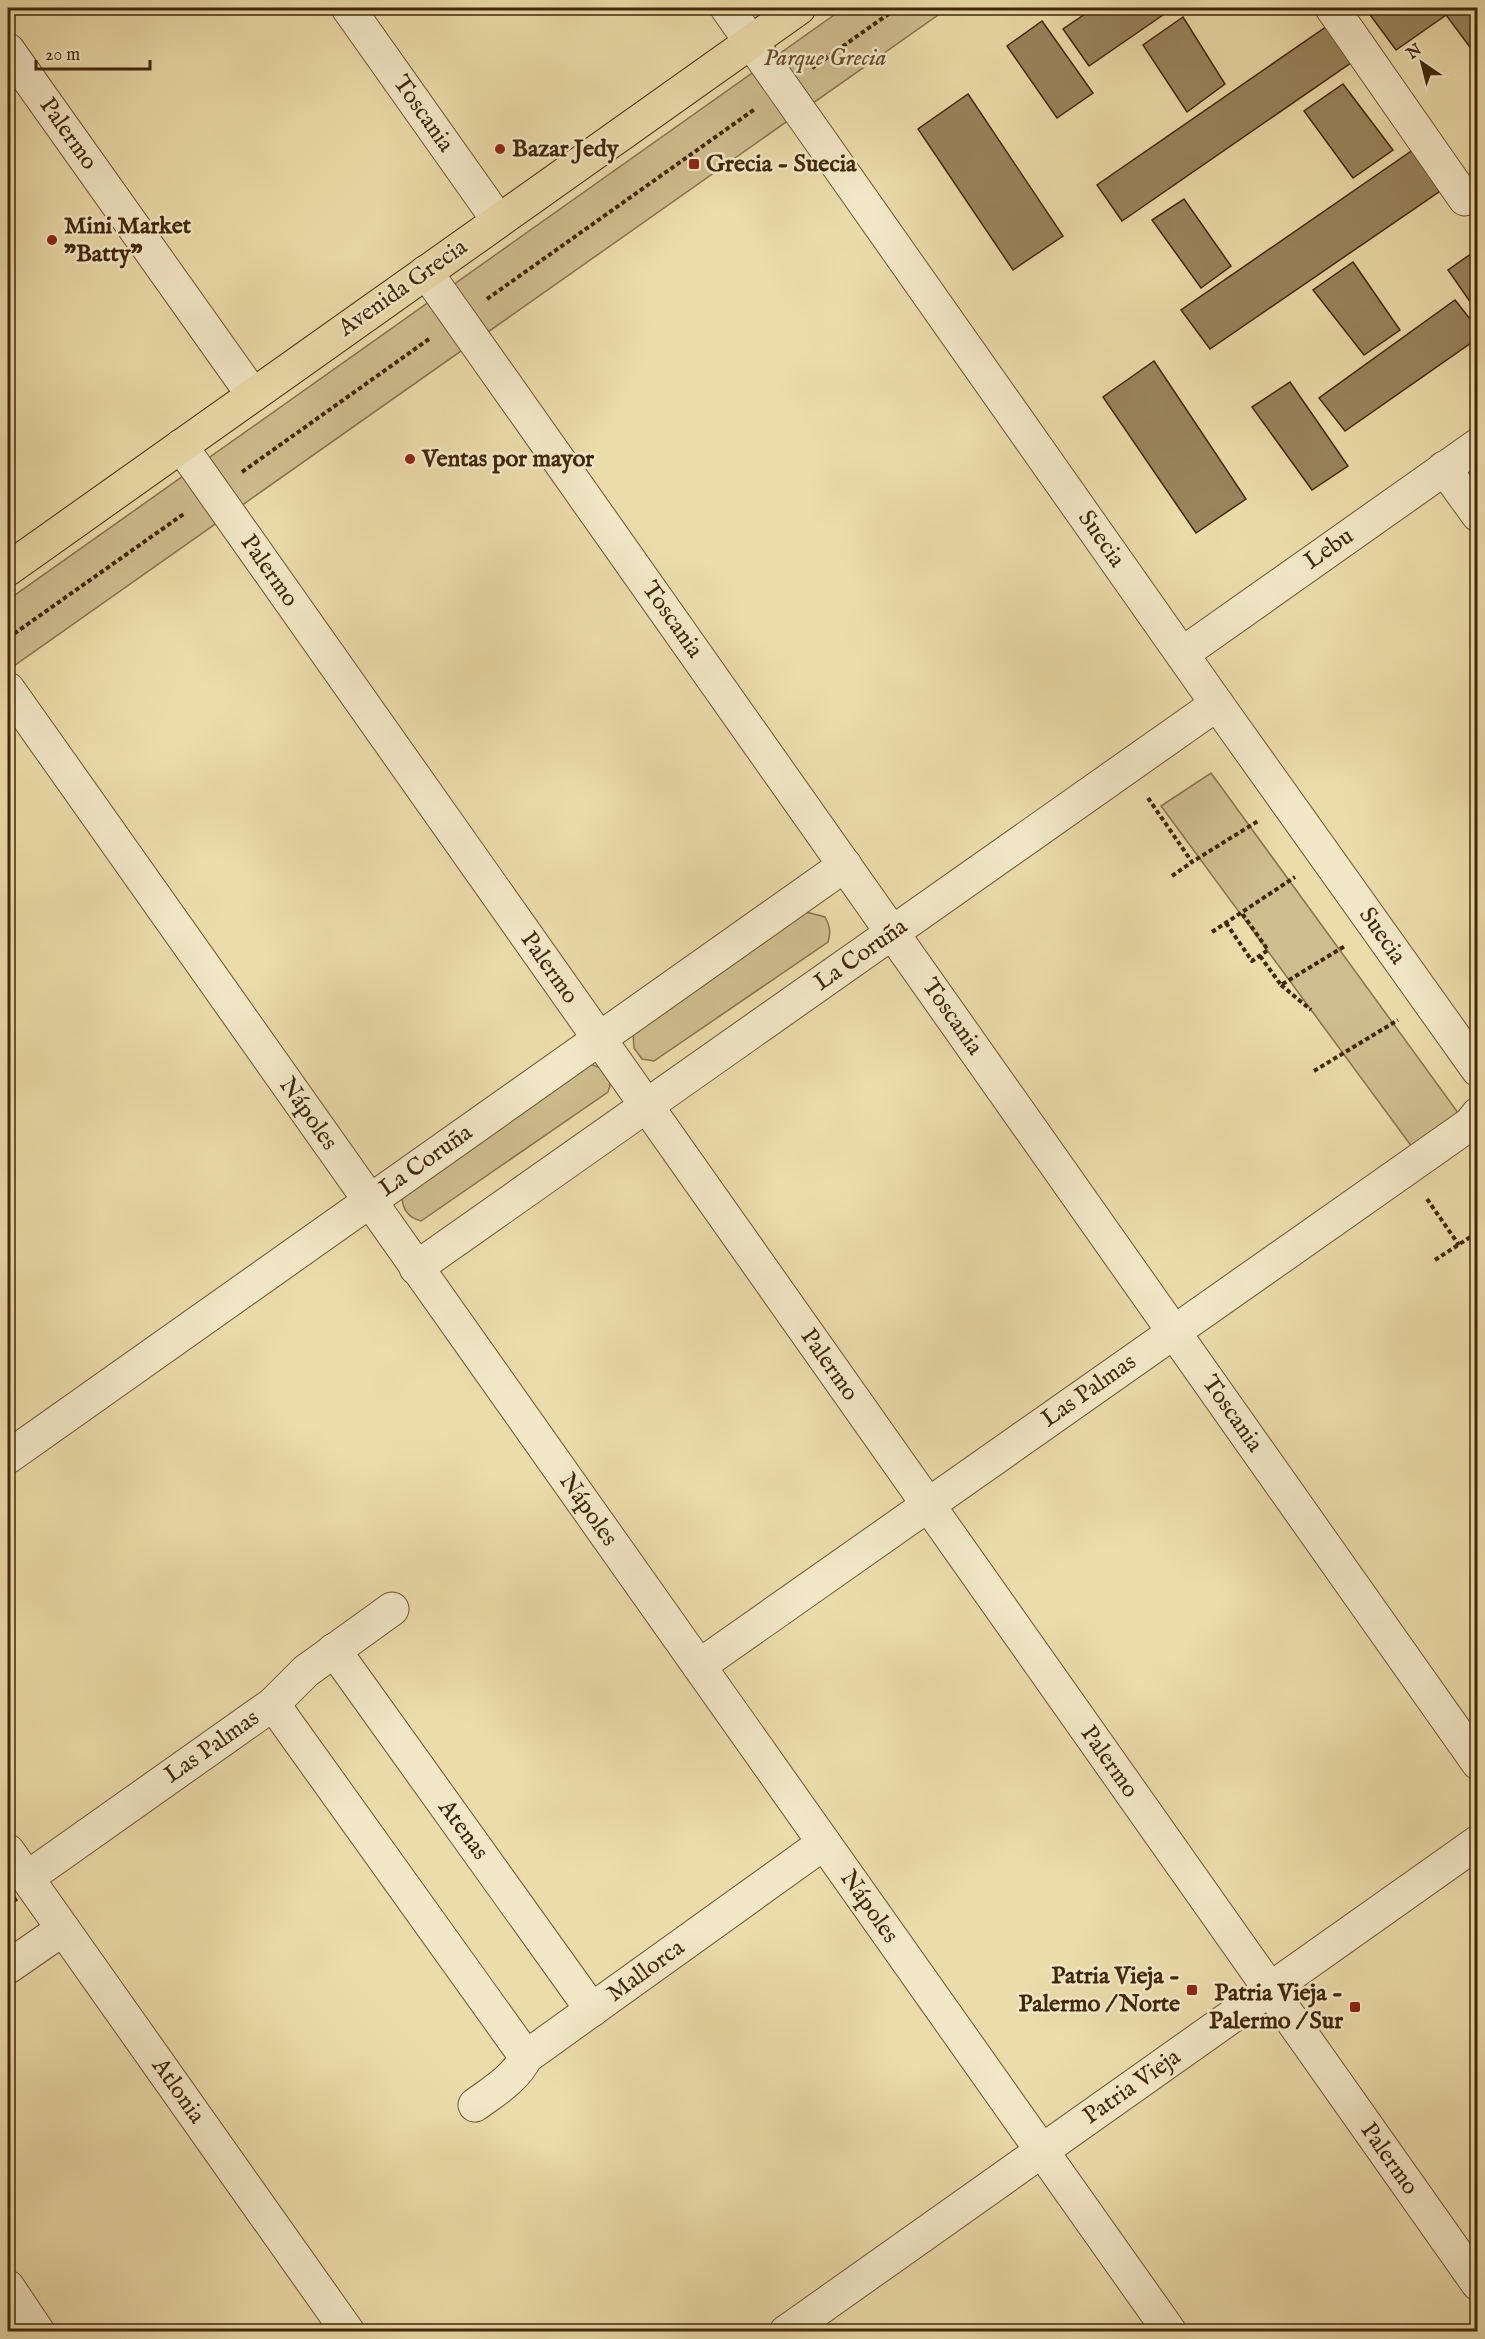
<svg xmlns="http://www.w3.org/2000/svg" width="1485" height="2339" viewBox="0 0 1485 2339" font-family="'IM FELL English',serif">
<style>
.green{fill:#cebd8e;stroke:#88724c;stroke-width:1.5}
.building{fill:#99855d;stroke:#41270a;stroke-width:1.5}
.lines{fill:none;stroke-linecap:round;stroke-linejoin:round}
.minor-casing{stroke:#6c5432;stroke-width:35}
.major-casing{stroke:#41270a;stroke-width:35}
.path{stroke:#41270a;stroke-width:4;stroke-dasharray:4.5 3;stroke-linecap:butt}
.minor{stroke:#f2e8c7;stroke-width:33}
.major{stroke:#ebdca9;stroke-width:33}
.poi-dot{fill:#8f2418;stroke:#f2e8c7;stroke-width:2}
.labels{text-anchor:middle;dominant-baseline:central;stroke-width:5;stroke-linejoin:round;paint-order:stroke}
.park-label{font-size:24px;font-style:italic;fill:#644c2b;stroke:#f2e8c7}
.street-label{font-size:24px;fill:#41270a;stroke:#f2e8c7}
.poi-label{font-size:24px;font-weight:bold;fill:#41270a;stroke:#f2e8c7;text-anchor:start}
</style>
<rect width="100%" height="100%" fill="#ebdca9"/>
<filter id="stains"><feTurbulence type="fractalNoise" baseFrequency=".00333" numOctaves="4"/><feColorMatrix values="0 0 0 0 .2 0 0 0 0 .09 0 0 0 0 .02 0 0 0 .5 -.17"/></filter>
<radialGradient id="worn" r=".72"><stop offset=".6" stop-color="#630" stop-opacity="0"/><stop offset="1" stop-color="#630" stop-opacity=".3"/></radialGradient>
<!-- green -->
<g class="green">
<polygon points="844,8 948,8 8,670 8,600"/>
<polygon points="1211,773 1459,1114 1412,1147 1161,806"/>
<path d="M806,912L825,917C830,926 831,932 828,942L654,1061L642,1059L634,1048L633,1032Z"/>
<path d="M587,1064C603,1066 615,1076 608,1092L421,1221C406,1217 401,1207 402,1192Z"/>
</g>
<!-- building -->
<g class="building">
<polygon points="1094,8 1173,8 1089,66 1063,29"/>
<polygon points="1365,8 1441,8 1446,15 1396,50"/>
<polygon points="1456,8 1478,8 1478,58 1446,15"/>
<polygon points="1183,17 1225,84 1187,112 1143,45"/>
<polygon points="1042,21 1093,93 1057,118 1007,46"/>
<polygon points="1333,22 1358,58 1122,221 1097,185"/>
<polygon points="1343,84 1393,150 1353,178 1304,111"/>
<polygon points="968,94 1063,236 1013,270 918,129"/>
<polygon points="1420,145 1449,185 1210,349 1181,310"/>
<polygon points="1184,199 1231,266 1201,288 1152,220"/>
<polygon points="1478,249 1478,313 1448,270"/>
<polygon points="1353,262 1400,330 1364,355 1313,290"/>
<polygon points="1455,300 1478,329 1478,338 1345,431 1319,398"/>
<polygon points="1154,361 1246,499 1196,533 1103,397"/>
<polygon points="1290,382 1348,466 1312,490 1252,407"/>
<polygon points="8,1887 17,1900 8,1907"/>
</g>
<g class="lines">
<!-- minor casing -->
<g class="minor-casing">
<g id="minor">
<polyline points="348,8 498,220"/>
<polyline points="727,8 1217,704 1478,1070"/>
<polyline points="1332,8 1465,199"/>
<polyline points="8,50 253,395"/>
<polyline points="426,272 1478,1763"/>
<polyline points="181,446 1478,2284"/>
<polyline points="1444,468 1478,515"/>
<polyline points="1182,654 1478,445"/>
<polyline points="8,689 1170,2332"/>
<polyline points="416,1268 1217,704"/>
<polyline points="8,1457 845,865"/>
<polyline points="334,1650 592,2010"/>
<polyline points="699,1666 1470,1124 1478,1114"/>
<polyline points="273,1704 526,2057"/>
<polyline points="8,1851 348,2332"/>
<polyline points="27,1878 273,1704 306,1671 392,1609"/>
<polyline points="8,1967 63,1929"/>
<path d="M475,2105C494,2091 515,2079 526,2057L824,1843"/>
<polyline points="8,2287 38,2332"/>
<polyline points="786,2332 1478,1842"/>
</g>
</g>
<!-- major casing -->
<g class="major-casing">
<polyline id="major" points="8,569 799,8"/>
</g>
<!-- path -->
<g class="path">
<polyline points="812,68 897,8"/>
<polyline points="487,299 755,109"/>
<polyline points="242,472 429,339"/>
<polyline points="8,638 185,513"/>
<polyline points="1148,798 1192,862 1258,821"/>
<polyline points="1172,876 1192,862"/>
<polyline points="1226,923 1252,961 1268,950 1241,912"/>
<polyline points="1212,932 1295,877"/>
<polyline points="1260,956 1281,985 1345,946"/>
<polyline points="1281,985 1311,1010"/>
<polyline points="1314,1071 1398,1020"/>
<polyline points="1427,1199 1459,1245"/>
<polyline points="1435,1260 1478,1232"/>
</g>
<!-- minor -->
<use href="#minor" class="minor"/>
<!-- major -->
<use href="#major" class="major"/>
</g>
<!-- markers -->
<g class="poi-dot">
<circle cx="500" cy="149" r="6"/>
<rect x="688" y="158" width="12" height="12" rx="3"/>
<circle cx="52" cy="240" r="6"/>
<circle cx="410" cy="459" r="6"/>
<rect x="1186" y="1984" width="12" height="12" rx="3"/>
<rect x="1349" y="2001" width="12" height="12" rx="3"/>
</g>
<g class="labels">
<!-- park labels -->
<g class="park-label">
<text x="825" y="58">Parque Grecia</text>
</g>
<!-- street labels -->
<g class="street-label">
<text transform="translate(423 114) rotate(55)">Toscania</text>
<text transform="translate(68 134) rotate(55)">Palermo</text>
<text transform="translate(403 288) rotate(-35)">Avenida Grecia</text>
<text transform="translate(1101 539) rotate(55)">Suecia</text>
<text transform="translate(1329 549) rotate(-35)">Lebu</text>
<text transform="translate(269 571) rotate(55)">Palermo</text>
<text transform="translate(672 620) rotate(55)">Toscania</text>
<text transform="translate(1382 936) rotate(55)">Suecia</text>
<text transform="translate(861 955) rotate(-35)">La Coruña</text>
<text transform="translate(549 968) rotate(55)">Palermo</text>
<text transform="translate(952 1017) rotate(55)">Toscania</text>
<text transform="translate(308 1114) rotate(55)">Nápoles</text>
<text transform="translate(426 1161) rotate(-35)">La Coruña</text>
<text transform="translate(829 1365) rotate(55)">Palermo</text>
<text transform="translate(1089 1391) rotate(-35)">Las Palmas</text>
<text transform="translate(1232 1414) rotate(55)">Toscania</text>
<text transform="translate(588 1510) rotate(55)">Nápoles</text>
<text transform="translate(212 1747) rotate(-35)">Las Palmas</text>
<text transform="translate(1109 1762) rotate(55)">Palermo</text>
<text transform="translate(463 1830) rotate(54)">Atenas</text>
<text transform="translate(869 1907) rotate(55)">Nápoles</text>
<text transform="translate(646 1971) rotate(-36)">Mallorca</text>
<text transform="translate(1132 2087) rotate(-35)">Patria Vieja</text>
<text transform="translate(178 2091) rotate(55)">Atlonia</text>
<text transform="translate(1389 2159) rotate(55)">Palermo</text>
</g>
<!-- poi labels -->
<g class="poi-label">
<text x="512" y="149">Bazar Jedy</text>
<text x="706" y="164">Grecia - Suecia</text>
<text x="64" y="226">Mini Market<tspan x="64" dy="28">"Batty"</tspan></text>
<text x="422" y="459">Ventas por mayor</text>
<text x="1180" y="1976" text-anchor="end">Patria Vieja -<tspan x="1180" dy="28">Palermo / Norte</tspan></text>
<text x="1343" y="1993" text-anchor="end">Patria Vieja -<tspan x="1343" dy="28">Palermo / Sur</tspan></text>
</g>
</g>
<!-- margin -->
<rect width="1485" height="2339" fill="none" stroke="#ebdca9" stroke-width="30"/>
<rect x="9" y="9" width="1467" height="2321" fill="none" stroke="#41270a" stroke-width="3"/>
<rect x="15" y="15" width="1455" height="2309" fill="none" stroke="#41270a" stroke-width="1.5"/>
<!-- north arrow -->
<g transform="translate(1422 63) rotate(325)" stroke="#f2e8c7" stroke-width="4.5" paint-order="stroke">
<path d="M0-4.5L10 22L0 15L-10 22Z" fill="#41270a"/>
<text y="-9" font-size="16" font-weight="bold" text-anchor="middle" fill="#41270a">N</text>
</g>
<!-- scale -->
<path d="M36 60v9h114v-9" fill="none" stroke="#41270a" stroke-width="3"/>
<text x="45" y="60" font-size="18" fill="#41270a" stroke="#f2e8c7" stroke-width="4.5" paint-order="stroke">20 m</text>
<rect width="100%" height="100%" filter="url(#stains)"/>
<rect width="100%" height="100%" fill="url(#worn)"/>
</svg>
